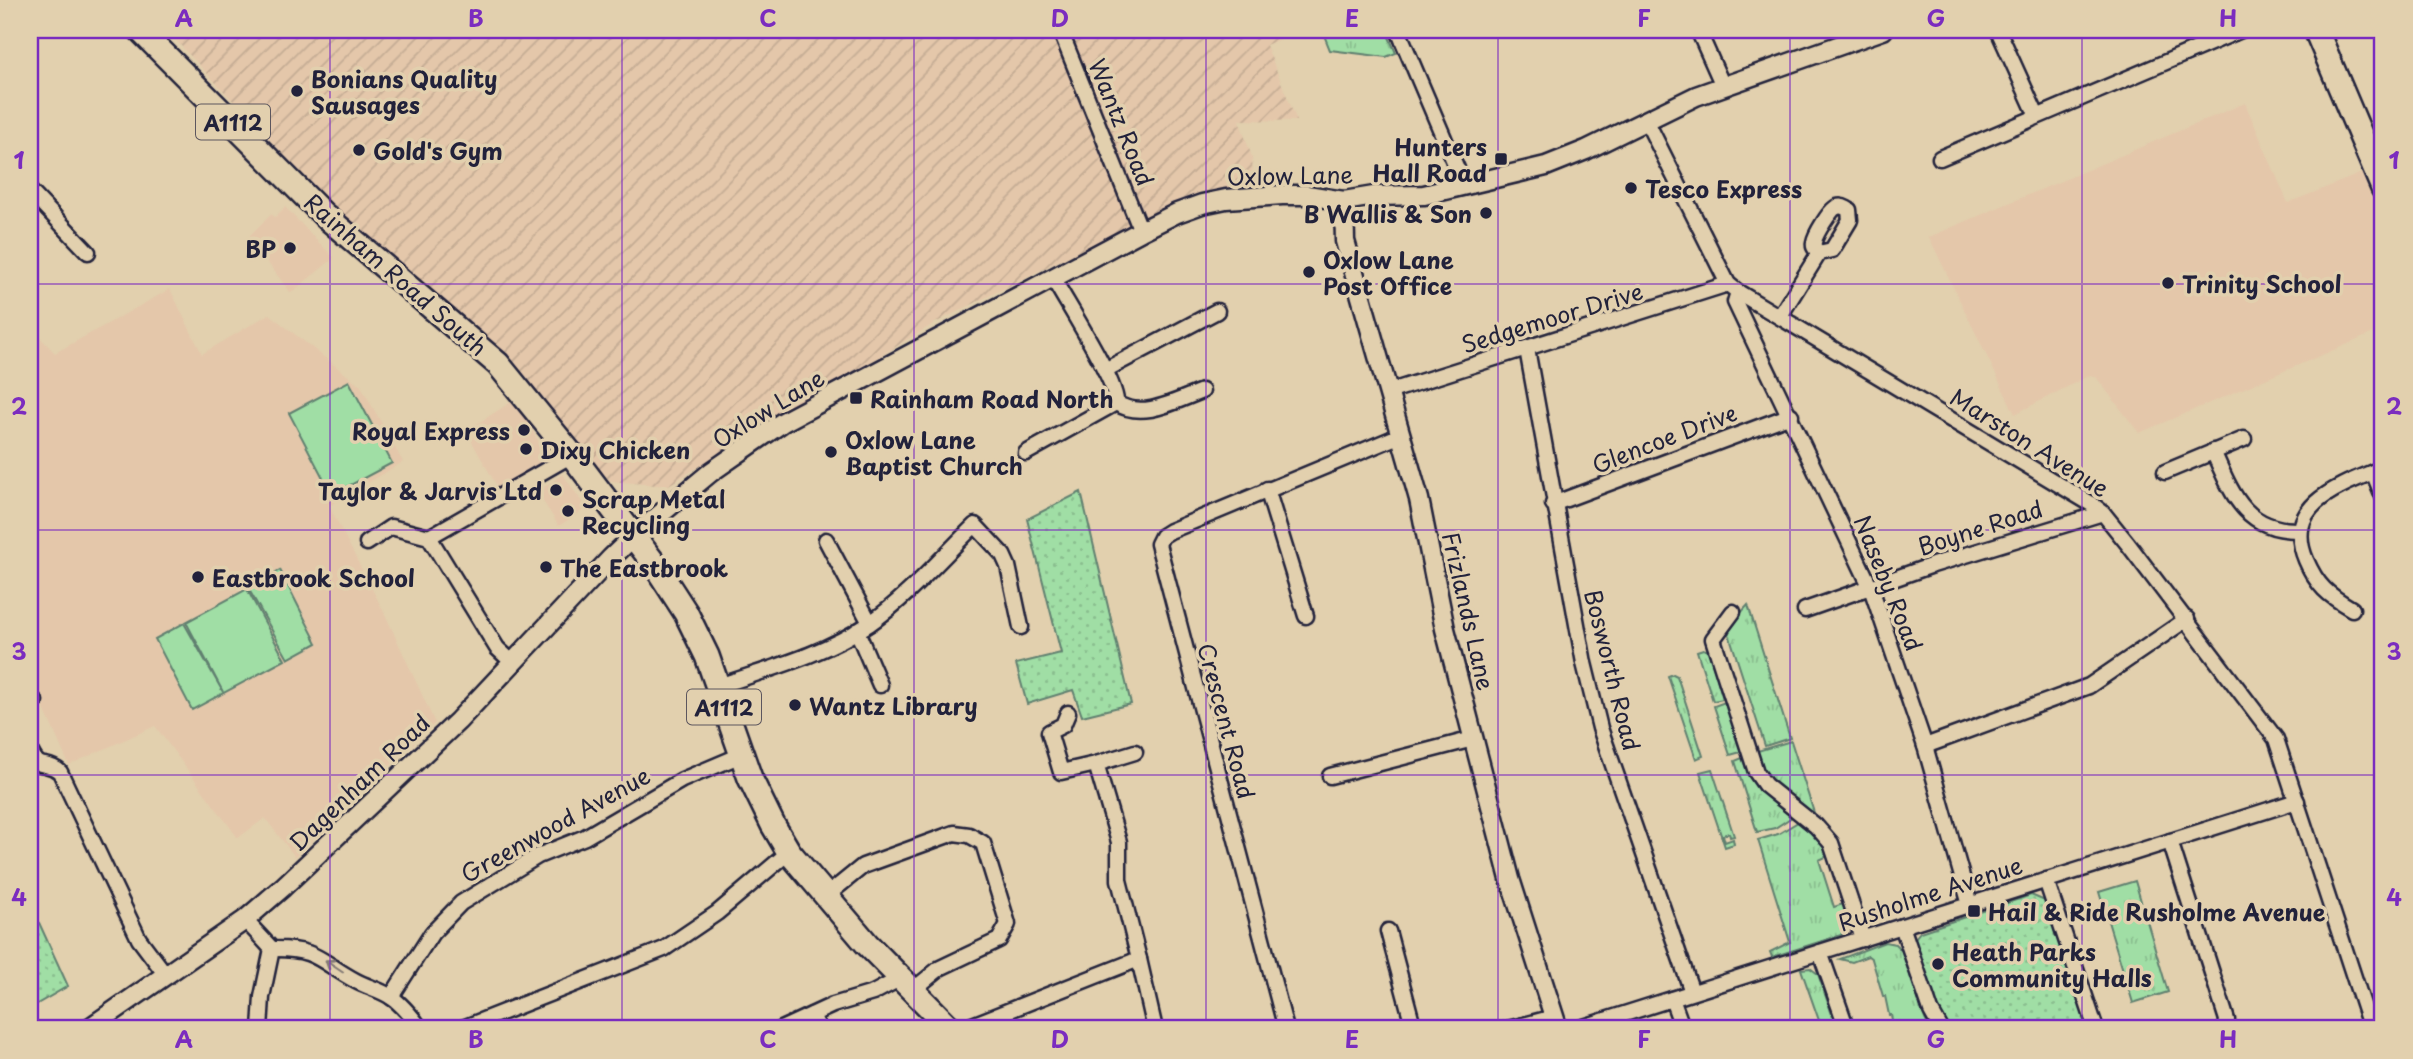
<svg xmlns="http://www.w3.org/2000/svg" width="2413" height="1059" viewBox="0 0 2413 1059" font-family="'Playpen Sans',sans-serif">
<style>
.built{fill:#e4c7aa}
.industrial{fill:url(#industrial-furrows)}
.grass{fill:url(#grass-tufts);stroke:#618070;stroke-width:2}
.park{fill:url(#park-dots);stroke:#618070;stroke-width:2}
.pitch{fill:#a0dea5;stroke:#618070;stroke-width:2}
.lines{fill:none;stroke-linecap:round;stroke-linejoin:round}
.minor-casing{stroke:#22223b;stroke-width:19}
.tertiary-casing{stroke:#22223b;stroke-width:23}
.primary-casing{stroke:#22223b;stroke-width:28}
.minor{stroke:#e2d0ae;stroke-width:14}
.tertiary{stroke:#e2d0ae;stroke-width:18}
.primary{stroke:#e2d0ae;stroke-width:23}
.oneway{stroke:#827974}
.grid{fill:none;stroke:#7b2cbf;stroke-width:2;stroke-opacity:0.55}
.poi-dot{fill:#22223b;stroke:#e2d0ae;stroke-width:2.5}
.labels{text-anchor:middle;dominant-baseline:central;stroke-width:7;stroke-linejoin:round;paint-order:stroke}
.shield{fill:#e2d0ae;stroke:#5c565e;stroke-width:2}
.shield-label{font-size:21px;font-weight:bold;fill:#22223b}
.poi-label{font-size:23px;font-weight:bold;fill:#22223b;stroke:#e2d0ae;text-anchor:start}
.street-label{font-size:23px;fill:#22223b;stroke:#e2d0ae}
.neatline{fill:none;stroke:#7b2cbf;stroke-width:2.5}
.grid-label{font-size:23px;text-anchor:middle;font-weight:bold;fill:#7b2cbf}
</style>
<defs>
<pattern id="industrial-furrows" width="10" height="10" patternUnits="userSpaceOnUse" patternTransform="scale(1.75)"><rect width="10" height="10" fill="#e4c7aa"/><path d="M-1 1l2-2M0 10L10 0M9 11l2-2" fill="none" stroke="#c3ab93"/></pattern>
<pattern id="grass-tufts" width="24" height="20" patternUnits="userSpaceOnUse" patternTransform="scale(1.75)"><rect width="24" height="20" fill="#a0dea5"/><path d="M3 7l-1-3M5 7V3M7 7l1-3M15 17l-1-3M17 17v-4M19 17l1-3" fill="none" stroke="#8abe8f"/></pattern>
<pattern id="park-dots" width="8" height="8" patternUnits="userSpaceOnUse" patternTransform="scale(1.75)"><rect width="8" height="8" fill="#a0dea5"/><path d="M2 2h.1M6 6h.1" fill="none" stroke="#8abe8f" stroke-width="1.8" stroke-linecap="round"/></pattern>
</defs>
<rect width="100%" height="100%" fill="#e2d0ae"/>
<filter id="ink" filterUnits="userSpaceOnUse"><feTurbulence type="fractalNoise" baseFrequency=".0143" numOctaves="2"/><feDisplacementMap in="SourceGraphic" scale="14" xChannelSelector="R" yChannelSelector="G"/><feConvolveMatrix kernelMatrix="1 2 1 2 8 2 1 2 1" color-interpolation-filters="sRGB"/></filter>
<g filter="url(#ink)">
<!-- built -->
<g class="built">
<polygon points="2245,103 2288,203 2364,172 2383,216 2383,329 2139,433 2096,377 2090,375 2015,414 1929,237"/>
<polygon points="285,207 334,258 291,293 248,237 271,214 275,217"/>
<polygon points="170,289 202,354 269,314 361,386 403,462 329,506 384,612 435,723 295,857 265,818 238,838 155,726 69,765 30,677 30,327 55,353"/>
<polygon points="511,402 523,414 554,468 503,497 466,431"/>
<polygon points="563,474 586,508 559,526 537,492"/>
</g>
<!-- industrial -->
<polygon class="industrial" points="166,30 1277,30 1280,39 1266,45 1297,121 1239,120 1252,157 1254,192 1141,220 935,323 667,486 610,481 497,347 414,278 319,192"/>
<!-- grass -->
<g class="grass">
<polygon points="1322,30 1386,30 1396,53 1386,57 1330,50"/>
<polygon points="1748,605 1790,738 1765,746 1727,628"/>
<polygon points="1703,649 1709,651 1723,699 1713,701 1697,651"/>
<polygon points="1673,674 1677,676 1703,756 1696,759 1668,676"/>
<polygon points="1725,702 1741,752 1730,755 1714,706"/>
<polygon points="1791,741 1816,819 1767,779 1754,752"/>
<path d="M1742,758C1753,787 1768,798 1792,817L1775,828L1757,832L1735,761Z"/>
<polygon points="1712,769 1734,836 1730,837 1729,833 1723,835 1725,842 1733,839 1734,844 1725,847 1700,772"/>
<path d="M1798,822C1810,832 1822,841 1828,856L1819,860L1834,907L1843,904L1848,924L1841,935L1772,957L1770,952L1790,942L1758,840L1778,834Z"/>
<polygon points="2135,881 2168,992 2133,1003 2099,892"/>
<polygon points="1885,942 1895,944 1902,951 1925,1019 1930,1029 1894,1029 1891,1015 1889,1015 1885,996 1883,996 1872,959 1868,956 1852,962 1840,959"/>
<polygon points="1810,968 1818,974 1837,1029 1822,1029 1801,969"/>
</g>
<!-- park -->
<g class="park">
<polygon points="1081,492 1131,704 1082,716 1073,690 1027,704 1016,664 1061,653 1027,519"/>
<polygon points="2031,895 2045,901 2088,1029 1947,1029 1941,1022 1915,943 1916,937 1920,932"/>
<polygon points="30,903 68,986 30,1008"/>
</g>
<!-- pitch -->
<g class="pitch">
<polygon points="349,381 392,463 332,495 289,413"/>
<polygon points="280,570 317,643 288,659 248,588"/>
<polygon points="247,589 285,660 192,710 155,639 184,623 223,692 186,622"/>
</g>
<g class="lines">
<!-- minor casing -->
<g class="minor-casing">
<g id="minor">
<polyline points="1060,30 1141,231"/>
<polyline points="1398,30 1458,171"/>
<polyline points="1698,30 1723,86"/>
<polyline points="1998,30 2037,116"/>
<polyline points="1647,122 1728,284 1738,292 2093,505 2103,513 2128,544 2276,739 2371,1029"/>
<polyline points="1940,158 2241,30"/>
<polyline points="30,191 88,252"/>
<path d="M1053,278C1064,299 1119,384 1116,403"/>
<polyline points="1738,292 1735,302 1871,588 1925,746 1970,905"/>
<path d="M1780,316L1819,253C1815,248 1813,248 1814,242C1815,235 1831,208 1837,207C1843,205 1845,208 1849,210L1850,220L1832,250L1819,253"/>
<polyline points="1527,349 1584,663 1600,728 1692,992"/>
<polyline points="1105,370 1217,311"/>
<polyline points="1388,392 1728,284"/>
<path d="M1116,403C1143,420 1175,401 1202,391"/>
<path d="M2213,451C2232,494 2245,531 2299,530"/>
<polyline points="1026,453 1116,403"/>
<polyline points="2165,472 2244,439"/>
<polyline points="2373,472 2383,496"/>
<polyline points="1267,489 1306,616"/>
<polyline points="1553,504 1791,415"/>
<polyline points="826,540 870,623"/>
<polyline points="367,543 391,527 429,537"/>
<path d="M2352,609C2328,595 2317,586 2306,560C2282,503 2342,485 2383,468"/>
<polyline points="1805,610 1933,565 2103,513"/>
<polyline points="1733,612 1713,639 1756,772 1765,785 1816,826 1831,843 1863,939"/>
<polyline points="857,631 880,685"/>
<polyline points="512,662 497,648 429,537 572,455"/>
<path d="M716,687C768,669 823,655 869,624C908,597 941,558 975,525L1003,555L1008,566L1021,627"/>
<polyline points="30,703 35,701"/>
<polyline points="1925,746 2089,686 2187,619"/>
<path d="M30,750C40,773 45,759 60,772L139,939L166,975"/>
<polyline points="1096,764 1135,752"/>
<polyline points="1330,776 1473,739"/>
<polyline points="2170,841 2227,1020 2226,1029"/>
<polyline points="2046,880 2096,1029"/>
<polyline points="826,896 863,866 954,833 969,835 983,843 1008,924 999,940 940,968 913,990"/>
<path d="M245,920L272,949C318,948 320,962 356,981C367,987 381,990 391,997C403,1005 413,1018 421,1029"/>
<polyline points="1902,926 1931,1011 1941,1029"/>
<polyline points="1388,931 1414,1029"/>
<polyline points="1820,952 1847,1029"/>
<polyline points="1139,959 1155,1029"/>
<polyline points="391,997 432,933 461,903 538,856 585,837 682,780 741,755"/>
<polyline points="1672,999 1683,1029"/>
<polyline points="812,1015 819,1029"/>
<polyline points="260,1029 262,997 272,949"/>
<polyline points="460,1029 664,949 717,913 789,852"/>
<polyline points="781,1029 833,1005 873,993 901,978"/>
<polyline points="962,1029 1139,959 1119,880 1119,842 1096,764 1061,772 1049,732 1063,725 1068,713"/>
<polyline points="1286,1029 1158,544 1162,536 1170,531 1401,435"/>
<polyline points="1508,1029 1554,1017"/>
<polyline points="1577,1029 2297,801"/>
</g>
</g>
<!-- tertiary casing -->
<g class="tertiary-casing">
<g id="tertiary">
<polyline points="1344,201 1345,241 1419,499 1445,629 1510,879 1558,1029"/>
<polyline points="88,1029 245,920 283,887 458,721 611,558 634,536 711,472 783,422 1141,231 1177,213 1202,204 1226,199 1282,195 1307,195 1344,201 1374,196 1424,195 1546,166 1586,150 1696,96 1883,30"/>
</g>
</g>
<!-- primary casing -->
<g class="primary-casing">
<g id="primary">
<polyline points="140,30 324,215 498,364 572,455 653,562 686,613 707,656 750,778 773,825 789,852 867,944 951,1029"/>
<polyline points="2316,30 2383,188"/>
</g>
</g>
<!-- minor -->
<use href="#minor" class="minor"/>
<!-- tertiary -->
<use href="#tertiary" class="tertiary"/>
<!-- primary -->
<use href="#primary" class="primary"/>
</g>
<!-- one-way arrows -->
<defs><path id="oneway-shaft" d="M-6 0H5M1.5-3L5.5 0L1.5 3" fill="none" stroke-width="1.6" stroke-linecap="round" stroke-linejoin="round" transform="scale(1.75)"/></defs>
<use class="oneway" href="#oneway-shaft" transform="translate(334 966) rotate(-146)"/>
</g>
<!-- grid -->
<path class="grid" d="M330,30V1029M622,30V1029M914,30V1029M1206,30V1029M1498,30V1029M1790,30V1029M2082,30V1029M30,284H2383M30,530H2383M30,775H2383"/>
<!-- markers -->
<g class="poi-dot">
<circle cx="297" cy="91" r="7"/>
<circle cx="359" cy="150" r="7"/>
<rect x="1494" y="152" width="14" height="14" rx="3.5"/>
<circle cx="1631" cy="188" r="7"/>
<circle cx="1486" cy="213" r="7"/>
<circle cx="290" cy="248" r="7"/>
<circle cx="1309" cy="272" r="7"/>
<circle cx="2168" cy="283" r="7"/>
<rect x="849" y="391" width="14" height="14" rx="3.5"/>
<circle cx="524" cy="430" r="7"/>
<circle cx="526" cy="449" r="7"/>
<circle cx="831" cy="452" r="7"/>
<circle cx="556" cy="490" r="7"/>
<circle cx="568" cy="511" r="7"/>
<circle cx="546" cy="567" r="7"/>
<circle cx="198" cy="577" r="7"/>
<circle cx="795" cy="705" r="7"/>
<rect x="1967" y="904" width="14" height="14" rx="3.5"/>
<circle cx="1938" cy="964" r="7"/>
</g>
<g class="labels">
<!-- shield labels -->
<g class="shield">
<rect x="196" y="104.5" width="74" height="35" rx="5"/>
<rect x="687" y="689.5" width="74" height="35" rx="5"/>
</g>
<g class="shield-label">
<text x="233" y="122">A1112</text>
<text x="724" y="707">A1112</text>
</g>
<!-- poi labels -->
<g class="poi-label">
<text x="311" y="78">Bonians Quality<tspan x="311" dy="26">Sausages</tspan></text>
<text x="1487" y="146" text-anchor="end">Hunters<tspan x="1487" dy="26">Hall Road</tspan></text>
<text x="373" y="150">Gold's Gym</text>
<text x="1645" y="188">Tesco Express</text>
<text x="1472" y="213" text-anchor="end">B Wallis &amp; Son</text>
<text x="276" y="248" text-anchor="end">BP</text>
<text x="1323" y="259">Oxlow Lane<tspan x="1323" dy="26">Post Office</tspan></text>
<text x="2182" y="283">Trinity School</text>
<text x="870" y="398">Rainham Road North</text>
<text x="510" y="430" text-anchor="end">Royal Express</text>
<text x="845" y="439">Oxlow Lane<tspan x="845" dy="26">Baptist Church</tspan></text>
<text x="540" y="449">Dixy Chicken</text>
<text x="542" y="490" text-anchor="end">Taylor &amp; Jarvis Ltd</text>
<text x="582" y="498">Scrap Metal<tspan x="582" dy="26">Recycling</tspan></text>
<text x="560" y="567">The Eastbrook</text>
<text x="212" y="577">Eastbrook School</text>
<text x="809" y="705">Wantz Library</text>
<text x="1988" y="911">Hail &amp; Ride Rusholme Avenue</text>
<text x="1952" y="951">Heath Parks<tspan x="1952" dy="26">Community Halls</tspan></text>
</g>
<!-- street labels -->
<g class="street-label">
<text transform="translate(1122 122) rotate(68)">Wantz Road</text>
<text transform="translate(1290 175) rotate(-1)">Oxlow Lane</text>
<text transform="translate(396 274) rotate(41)">Rainham Road South</text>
<text transform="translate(1552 317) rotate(-17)">Sedgemoor Drive</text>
<text transform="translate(768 408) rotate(-32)">Oxlow Lane</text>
<text transform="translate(1664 438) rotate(-21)">Glencoe Drive</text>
<text transform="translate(2030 442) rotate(32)">Marston Avenue</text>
<text transform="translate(1980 527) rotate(-18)">Boyne Road</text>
<text transform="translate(1889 583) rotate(68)">Naseby Road</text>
<text transform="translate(1469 611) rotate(77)">Frizlands Lane</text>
<text transform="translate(1613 670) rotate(76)">Bosworth Road</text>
<text transform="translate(1227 721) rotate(75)">Crescent Road</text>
<text transform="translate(359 782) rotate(-44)">Dagenham Road</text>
<text transform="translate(555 824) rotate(-29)">Greenwood Avenue</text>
<text transform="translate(1930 893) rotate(-18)">Rusholme Avenue</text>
</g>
</g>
<!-- margin -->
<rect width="2413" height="1059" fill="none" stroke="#e2d0ae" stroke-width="77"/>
<rect x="38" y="38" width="2336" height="982" class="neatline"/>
<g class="grid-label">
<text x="184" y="27">A</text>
<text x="476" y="27">B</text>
<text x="768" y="27">C</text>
<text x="1060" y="27">D</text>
<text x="1352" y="27">E</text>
<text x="1644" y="27">F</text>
<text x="1936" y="27">G</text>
<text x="2228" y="27">H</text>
<text x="19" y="169">1</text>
<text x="2394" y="169">1</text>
<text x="19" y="415">2</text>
<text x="2394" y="415">2</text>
<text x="19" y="660">3</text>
<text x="2394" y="660">3</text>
<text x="19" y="906">4</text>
<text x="2394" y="906">4</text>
<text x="184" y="1048">A</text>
<text x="476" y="1048">B</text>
<text x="768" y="1048">C</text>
<text x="1060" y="1048">D</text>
<text x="1352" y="1048">E</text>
<text x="1644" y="1048">F</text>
<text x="1936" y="1048">G</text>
<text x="2228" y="1048">H</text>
</g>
</svg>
